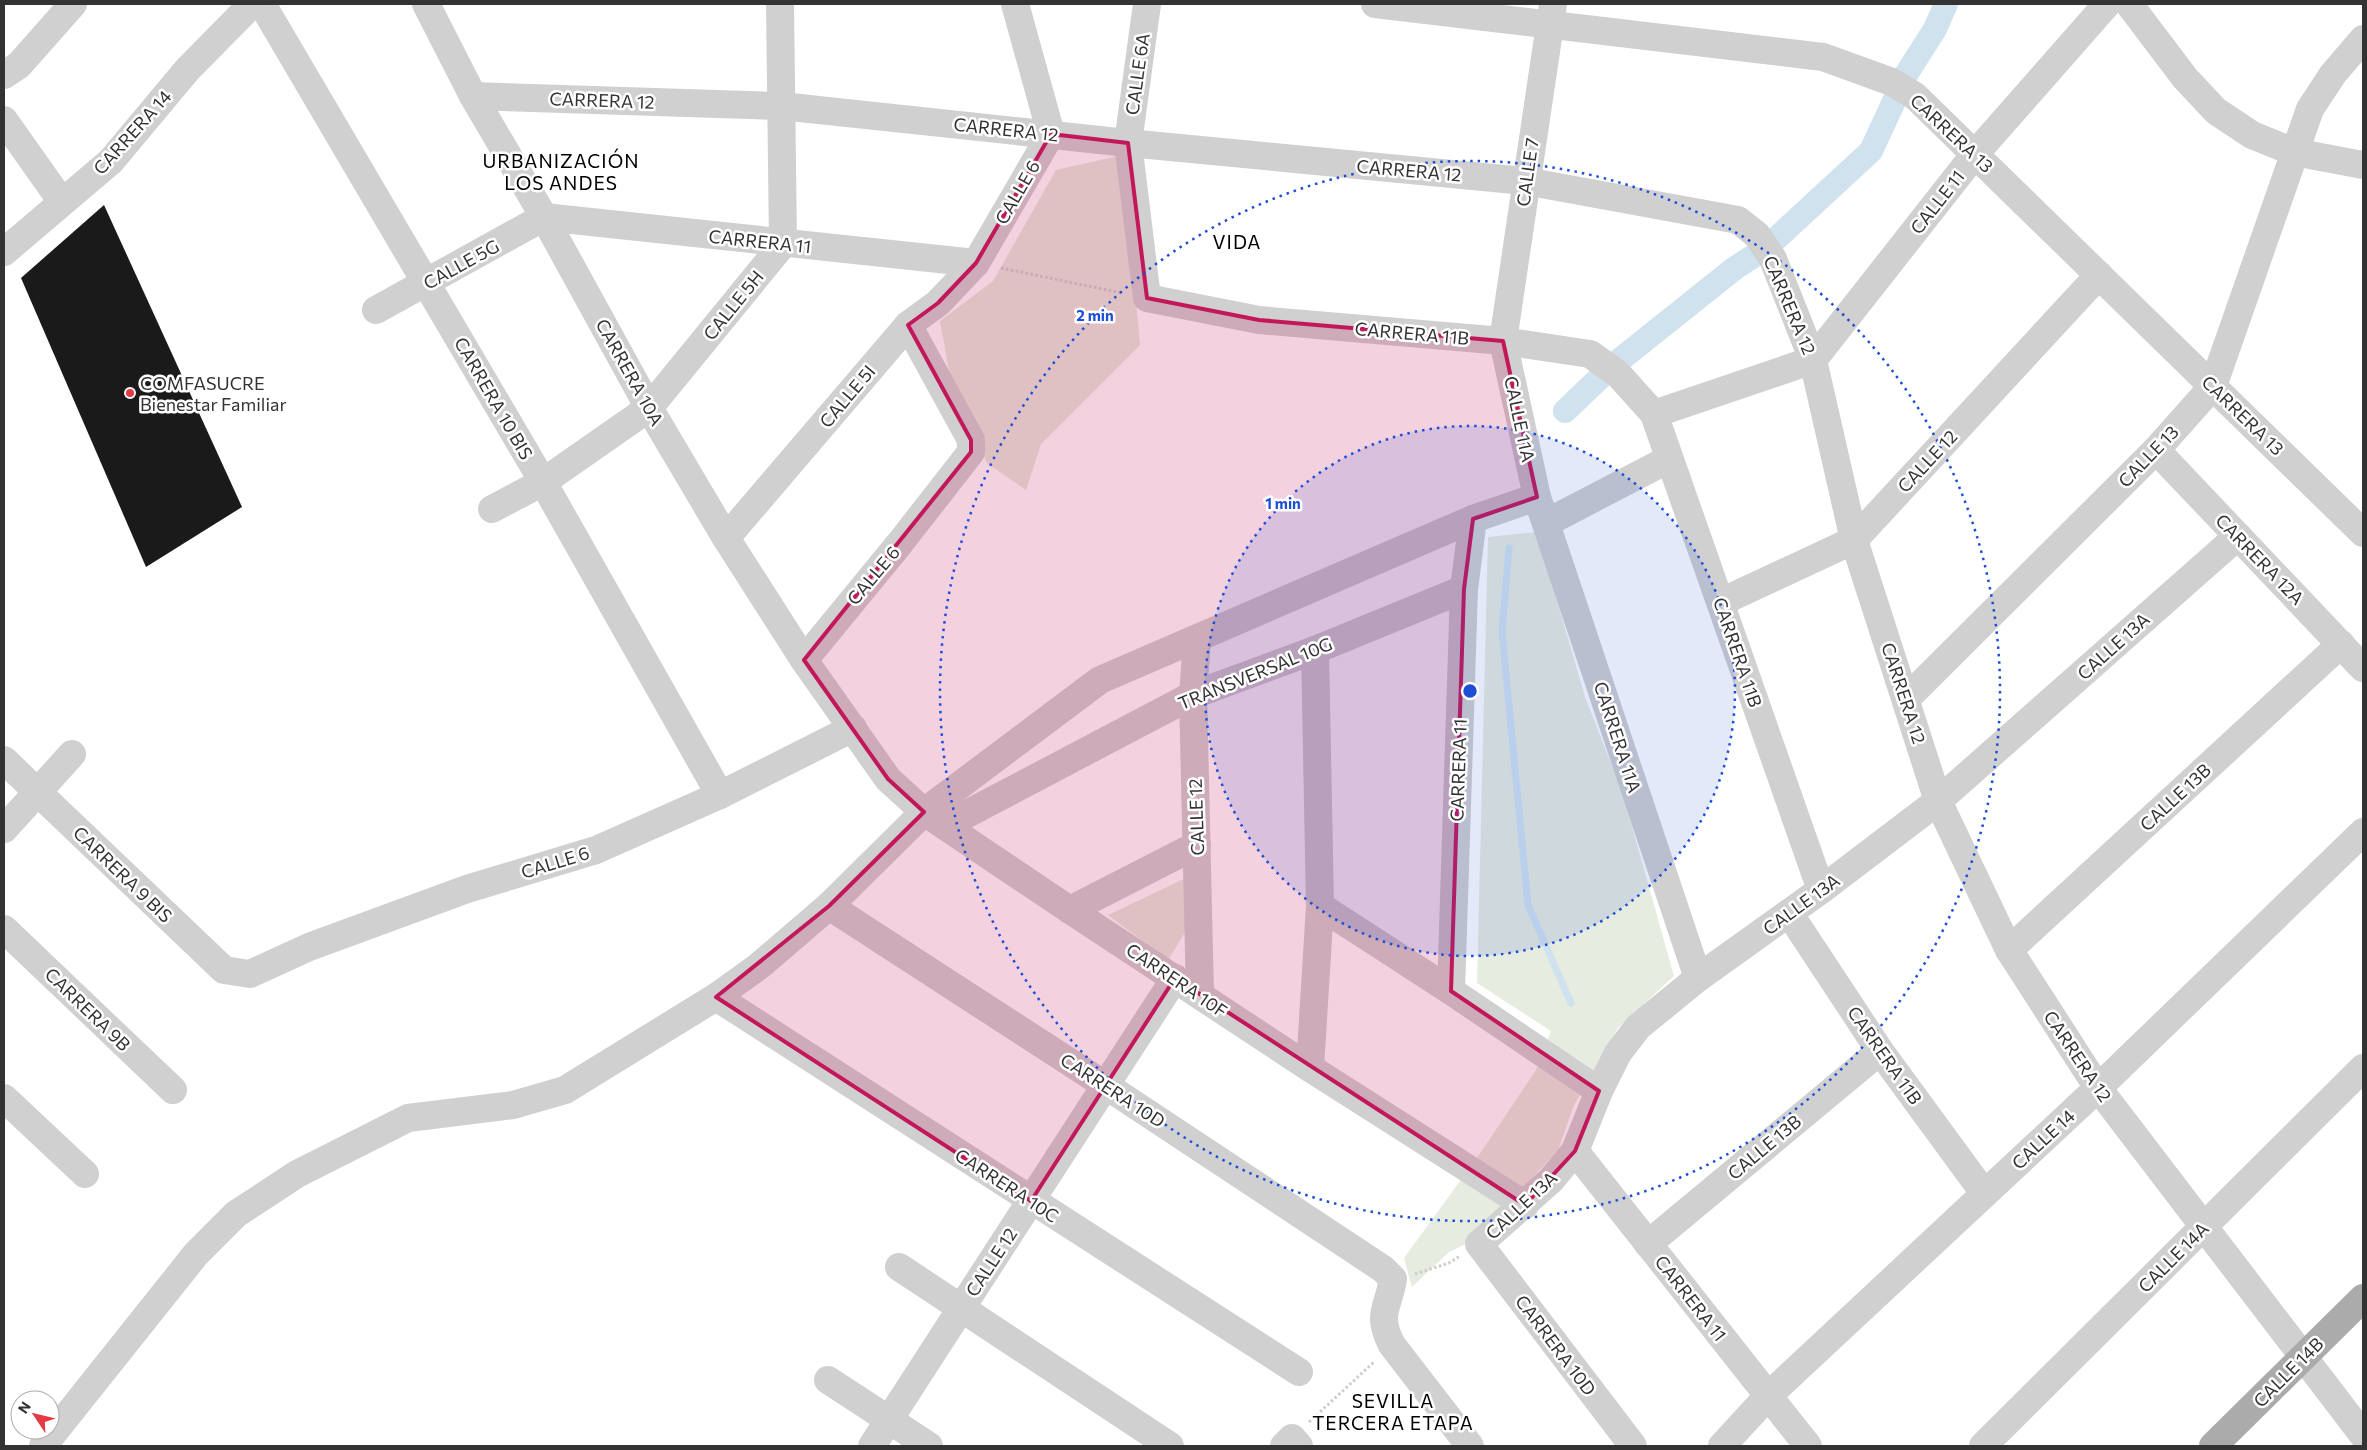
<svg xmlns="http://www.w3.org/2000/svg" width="2367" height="1450" viewBox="0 0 2367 1450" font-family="Commissioner,sans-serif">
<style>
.green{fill:#e6ecdf}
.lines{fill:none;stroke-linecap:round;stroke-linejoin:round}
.stream{stroke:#cfe2ee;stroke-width:7}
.canal{stroke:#cfe2ee;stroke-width:24}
.building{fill:#1a1a1a}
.path{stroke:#cdcdcd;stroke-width:3;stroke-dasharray:2.5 2.5;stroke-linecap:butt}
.minor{stroke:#d0d0d0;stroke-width:28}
.major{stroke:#ababab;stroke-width:28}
.marked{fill:#c2185b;fill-opacity:0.2;stroke:#c2185b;stroke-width:4;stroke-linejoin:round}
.ring{fill:none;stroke:#1d4ed8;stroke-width:2.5;stroke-dasharray:2.5 5}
.poi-dot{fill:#e63946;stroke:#fff;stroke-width:2}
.labels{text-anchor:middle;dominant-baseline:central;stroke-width:5;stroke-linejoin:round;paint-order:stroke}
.street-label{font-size:18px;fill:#333;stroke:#fff}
.poi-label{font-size:18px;fill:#333;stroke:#fff;text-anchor:start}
.neighbourhood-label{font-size:19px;letter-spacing:1px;fill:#000;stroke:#fff}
.centre{fill:#1d4ed8;stroke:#fff;stroke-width:2.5}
.ring-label{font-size:15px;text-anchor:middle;font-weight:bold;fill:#1d4ed8;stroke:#fff;stroke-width:5;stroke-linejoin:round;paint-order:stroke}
</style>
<rect width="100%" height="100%" fill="#fff"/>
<!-- green -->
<g class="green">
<polygon points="1123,155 1140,345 1041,444 1026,490 987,463 950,376 940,321 993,281 1056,170"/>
<polygon points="1537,532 1585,697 1622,791 1674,976 1618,1028 1574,1105 1558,1150 1474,1240 1449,1252 1412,1287 1404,1258 1479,1155 1536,1070 1551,1031 1477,983 1488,537"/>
<polygon points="1186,878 1187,929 1168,960 1108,915"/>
</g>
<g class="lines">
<!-- stream -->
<polyline class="stream" points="1509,548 1502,632 1528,905 1571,1003"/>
<!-- canal -->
<polyline class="canal" points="1565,411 1611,367 1735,268 1766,248 1871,151 1907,73 1935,29 1946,4"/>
</g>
<!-- building -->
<polygon class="building" points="104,205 242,507 146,567 21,278"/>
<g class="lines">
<!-- path -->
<g class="path">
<polyline points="1001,268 1122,293"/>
<polyline points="1415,1274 1449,1263 1460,1256"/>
<polyline points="1309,1422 1374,1362"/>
</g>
<!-- minor -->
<g class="minor">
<polyline points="262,4 543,482 720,795"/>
<polyline points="426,4 473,96 544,217 649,408 726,538 804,660 888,779 924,812 1070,910 1310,1068 1525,1205"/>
<polyline points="1147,4 1128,143 1147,298 1259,320 1503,341 1590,354 1618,374 1654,414 1821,890"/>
<polyline points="1375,4 1823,57 1892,82 1915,96 2363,533"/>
<polyline points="1553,4 1503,341 1537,497 1698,978"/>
<polyline points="2129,4 2185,78 2216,111 2252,135 2294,152 2363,165"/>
<polyline points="4,75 19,65 73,4"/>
<polyline points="473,96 781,106 1128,143 1525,181 1738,220 1757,235 1773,259 1813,360 1854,540 1938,801 2009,950 2098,1088 2363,1435"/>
<polyline points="4,120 62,202"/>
<polyline points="4,252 111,161 187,70 252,4"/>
<polyline points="376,310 544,217 976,263"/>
<polyline points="1654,414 1813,360 1975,154 2107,4"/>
<polyline points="2156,450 2363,668"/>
<polyline points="492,509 543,482 649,408 783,244 780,4"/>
<polyline points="1548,522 1669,459"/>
<polyline points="726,538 908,325 938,303 976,263 1051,134 1015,4"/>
<polyline points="1721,602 1854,540 2099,275"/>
<polyline points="1197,639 1193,695 1200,995"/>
<polyline points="804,660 900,543 971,452 971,440 908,325"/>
<polyline points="1906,699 2156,450 2213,386 2310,109 2333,74 2363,39"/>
<polyline points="4,760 224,970 250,974 309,947 467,889 596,850 720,795 853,728"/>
<polyline points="946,825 1193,695 1315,650 1464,589"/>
<polyline points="4,829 72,754"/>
<path d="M829,906L1105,1085L1383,1269L1393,1279C1388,1309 1376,1314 1392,1345L1470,1446"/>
<polyline points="1320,906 1451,991 1599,1091"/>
<polyline points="1070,910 1197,845"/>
<polyline points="1789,913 1880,1051 1984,1193"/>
<polyline points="4,929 173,1090"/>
<polyline points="2009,950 2341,644"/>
<polyline points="1451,991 1464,589 1473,519"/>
<polyline points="716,997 1299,1372"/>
<polyline points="1310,1068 1320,906 1315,650"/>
<polyline points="4,1098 85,1174"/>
<polyline points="1575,1151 1808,1446"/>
<polyline points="1648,1244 1880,1051"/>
<polyline points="899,1267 1170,1446"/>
<polyline points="828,1380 929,1446"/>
<polyline points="43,1446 196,1254 236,1214 297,1174 408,1118 513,1105 565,1090 716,997 759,966 829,906 924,812 1100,680 1473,519 1537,497"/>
<polyline points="872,1446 1175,978"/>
<polyline points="1284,1446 1292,1438 1299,1446"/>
<polyline points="1633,1446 1479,1244 1551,1180 1575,1151 1599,1091 1618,1053 1638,1027 1698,978 1821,890 1938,801 2238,536"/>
<polyline points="1722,1446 1768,1396 2098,1088 2363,832"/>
<polyline points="1983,1446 2363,1068"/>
</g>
<!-- major -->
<polyline class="major" points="2213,1446 2363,1298"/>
</g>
<!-- marked area -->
<path class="marked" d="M1051,134L1128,143L1147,298L1259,320L1503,341L1537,497L1473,519L1464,589L1451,991L1599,1091L1575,1151L1525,1205L1175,978L1031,1201L716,997L829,906L924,812L888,779L804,660L971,452V440L908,325L938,303L976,263Z"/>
<!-- distance rings -->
<circle cx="1470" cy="691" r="265" fill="#1d4ed8" fill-opacity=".12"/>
<g class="ring">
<circle cx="1470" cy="691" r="265"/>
<circle cx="1470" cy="691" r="530"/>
</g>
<!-- markers -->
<circle class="poi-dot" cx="130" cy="393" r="5"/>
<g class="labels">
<!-- street labels -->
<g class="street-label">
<text transform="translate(1137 74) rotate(-82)">CALLE 6A</text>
<text transform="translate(602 100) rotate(2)">CARRERA 12</text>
<text transform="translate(1006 129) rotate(6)">CARRERA 12</text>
<text transform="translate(132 132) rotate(-48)">CARRERA 14</text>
<text transform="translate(1952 133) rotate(43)">CARRERA 13</text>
<text transform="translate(1409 170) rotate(5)">CARRERA 12</text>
<text transform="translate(1527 172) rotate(-82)">CALLE 7</text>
<text transform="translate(1017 192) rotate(-60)">CALLE 6</text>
<text transform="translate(1937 202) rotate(-52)">CALLE 11</text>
<text transform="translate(760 241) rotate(6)">CARRERA 11</text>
<text transform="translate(461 264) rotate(-29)">CALLE 5G</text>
<text transform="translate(733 305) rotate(-51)">CALLE 5H</text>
<text transform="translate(1790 305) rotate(67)">CARRERA 12</text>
<text transform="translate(1412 333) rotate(5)">CARRERA 11B</text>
<text transform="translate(630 372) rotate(61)">CARRERA 10A</text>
<text transform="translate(847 396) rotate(-50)">CALLE 5I</text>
<text transform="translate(494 398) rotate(60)">CARRERA 10 BIS</text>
<text transform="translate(2243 415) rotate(44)">CARRERA 13</text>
<text transform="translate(1520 419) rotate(78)">CALLE 11A</text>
<text transform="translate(2148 456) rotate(-46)">CALLE 13</text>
<text transform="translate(1927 461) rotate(-47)">CALLE 12</text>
<text transform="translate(2260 559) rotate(46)">CARRERA 12A</text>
<text transform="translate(873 575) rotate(-50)">CALLE 6</text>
<text transform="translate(2113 646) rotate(-42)">CALLE 13A</text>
<text transform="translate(1738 652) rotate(71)">CARRERA 11B</text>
<text transform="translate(1255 673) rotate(-22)">TRANSVERSAL 10G</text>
<text transform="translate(1904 693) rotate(72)">CARRERA 12</text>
<text transform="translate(1618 737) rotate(72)">CARRERA 11A</text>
<text transform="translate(1458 770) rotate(-88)">CARRERA 11</text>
<text transform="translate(2175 797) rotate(-43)">CALLE 13B</text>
<text transform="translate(1196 817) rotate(-92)">CALLE 12</text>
<text transform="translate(555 862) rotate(-17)">CALLE 6</text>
<text transform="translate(123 874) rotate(44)">CARRERA 9 BIS</text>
<text transform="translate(1801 904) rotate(-36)">CALLE 13A</text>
<text transform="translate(1177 980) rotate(34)">CARRERA 10F</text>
<text transform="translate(88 1009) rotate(44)">CARRERA 9B</text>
<text transform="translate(1885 1055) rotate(55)">CARRERA 11B</text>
<text transform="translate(2078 1056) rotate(56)">CARRERA 12</text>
<text transform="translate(1113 1090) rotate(33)">CARRERA 10D</text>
<text transform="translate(2043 1139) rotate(-43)">CALLE 14</text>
<text transform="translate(1764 1147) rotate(-40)">CALLE 13B</text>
<text transform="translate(1007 1185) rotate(33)">CARRERA 10C</text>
<text transform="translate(1521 1205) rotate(-43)">CALLE 13A</text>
<text transform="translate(2173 1257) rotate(-45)">CALLE 14A</text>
<text transform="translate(991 1262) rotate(-57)">CALLE 12</text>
<text transform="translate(1691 1298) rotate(52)">CARRERA 11</text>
<text transform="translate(1556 1345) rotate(53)">CARRERA 10D</text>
<text transform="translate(2288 1372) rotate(-45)">CALLE 14B</text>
</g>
<!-- poi labels -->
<g class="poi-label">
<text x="140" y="383">COMFASUCRE<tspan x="140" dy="21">Bienestar Familiar</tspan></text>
</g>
<!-- neighbourhood labels -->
<g class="neighbourhood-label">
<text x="561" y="160">URBANIZACIÓN<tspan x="561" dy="22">LOS ANDES</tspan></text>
<text x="1237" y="241">VIDA</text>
<text x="1393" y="1400">SEVILLA<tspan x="1393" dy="22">TERCERA ETAPA</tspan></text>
</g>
</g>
<circle cx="1470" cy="691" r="8" class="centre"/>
<g class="ring-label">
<text x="1095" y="321">2 min</text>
<text x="1283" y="509">1 min</text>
</g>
<!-- border -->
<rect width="2367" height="1450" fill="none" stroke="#333333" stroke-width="10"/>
<!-- north arrow -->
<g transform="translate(35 1415) rotate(305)"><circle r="24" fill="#ffffff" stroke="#adadad"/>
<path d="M0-4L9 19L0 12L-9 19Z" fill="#e63946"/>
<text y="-8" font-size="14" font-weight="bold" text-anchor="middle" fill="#333333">N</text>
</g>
</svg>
